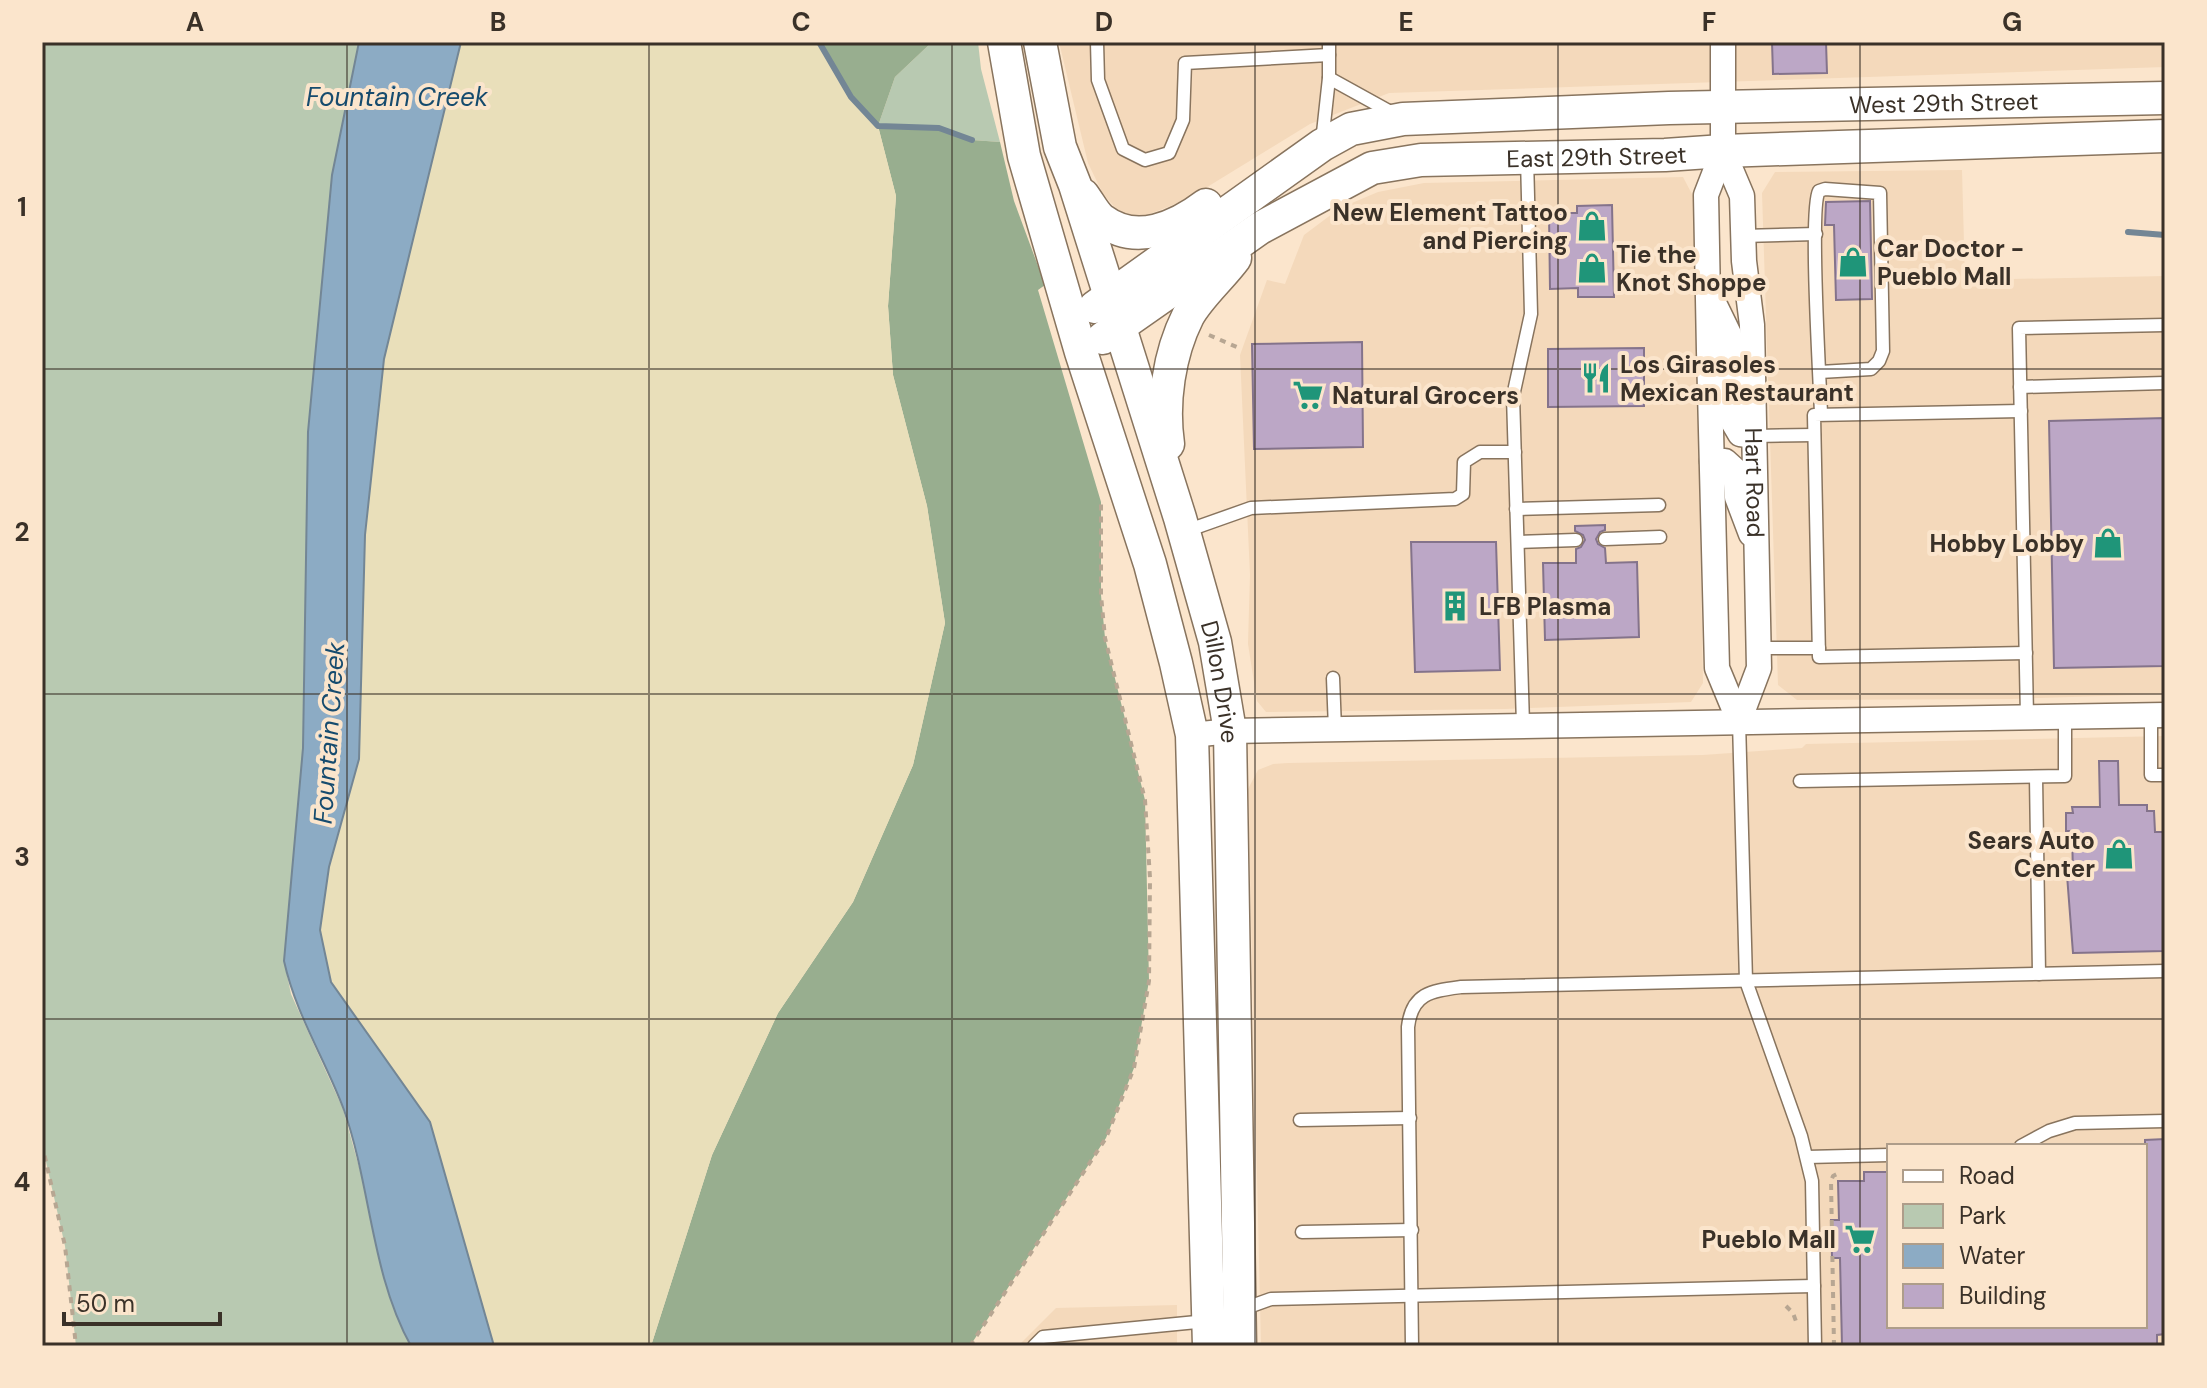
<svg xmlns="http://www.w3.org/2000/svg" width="2207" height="1388" viewBox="0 0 2207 1388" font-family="'DM Sans',sans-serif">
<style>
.built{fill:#f4d9bb;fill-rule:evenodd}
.green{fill:#b8c9b1}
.forest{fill:#98ae8f}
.sand{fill:#e9dfba}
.water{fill:#8cabc4;stroke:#738695;stroke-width:2}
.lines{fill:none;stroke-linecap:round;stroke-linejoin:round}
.stream{stroke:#738695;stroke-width:6}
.building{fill:#bca7c6;stroke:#84738b;stroke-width:2}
.lane-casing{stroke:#88745e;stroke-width:15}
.street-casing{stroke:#88745e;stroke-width:27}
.secondary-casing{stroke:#88745e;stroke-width:35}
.path{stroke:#b7a692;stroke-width:4;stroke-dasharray:6 6;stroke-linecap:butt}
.lane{stroke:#fff;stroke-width:12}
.street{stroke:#fff;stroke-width:24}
.secondary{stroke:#fff;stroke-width:32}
.grid{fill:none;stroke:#3a3128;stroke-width:2;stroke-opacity:0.55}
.labels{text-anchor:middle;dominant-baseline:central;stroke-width:8;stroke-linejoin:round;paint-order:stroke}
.street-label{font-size:24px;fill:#3a3128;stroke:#fbe5cc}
.poi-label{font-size:24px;font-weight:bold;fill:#3a3128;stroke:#fbe5cc;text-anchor:start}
.water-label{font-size:26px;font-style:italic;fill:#164b6e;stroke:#fbe5cc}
.neatline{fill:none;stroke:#3a3128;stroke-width:3}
.grid-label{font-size:26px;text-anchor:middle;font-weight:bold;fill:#3a3128}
</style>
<rect width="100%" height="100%" fill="#fbe5cc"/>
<!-- built -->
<g class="built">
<polygon points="1059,42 2165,42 2165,67 1389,93 1310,124 1186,200 1144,216 1121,214 1103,194 1088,163"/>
<polygon points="1962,170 1965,280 2165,276 2165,694 2010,699 1797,700 1778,685 1762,193 1775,172"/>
<polygon points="1683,177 1694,198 1703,683 1691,702 1504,709 1266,712 1257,701 1248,644 1250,575 1240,355 1267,280 1285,284 1304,235 1340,208 1378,192 1424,183"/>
<path d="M2165,736V1346H1261L1248,789L1258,770L1273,764L1288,763L1703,755L1802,748L1806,744ZM1889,1146H2145V1326H1889Z"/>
<polygon points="1177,1305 1177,1346 1018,1346 1056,1308"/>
</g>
<!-- green -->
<g class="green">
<polygon points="42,42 359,42 332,175 308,432 303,748 284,961 291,994 343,1109 406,1337 411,1346 76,1346 65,1246 42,1144"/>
<polygon points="932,42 978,42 981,69 1000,142 972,140 939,128 878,126 895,77"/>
</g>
<!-- forest -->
<polygon class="forest" points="819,42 932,42 895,77 878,126 939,128 972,140 1000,142 1014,201 1045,285 1038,290 1101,502 1101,595 1105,638 1145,800 1149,981 1134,1068 1106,1138 970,1346 651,1346 712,1155 778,1013 853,902 913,765 945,623 927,506 893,375 888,306 896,196 878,126 851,97"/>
<!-- sand -->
<polygon class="sand" points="461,42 819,42 851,97 878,126 896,196 888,306 893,375 927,506 945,623 913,765 853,902 778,1013 712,1155 651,1346 494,1346 430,1122 331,982 320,930 384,359"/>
<!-- water -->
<path class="water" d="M359,42H461L384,359L365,535L359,759L329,867L320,930L331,982L430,1122L494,1346H411C371,1274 371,1187 344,1110C325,1059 296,1015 284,961L303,748L308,432L332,175Z"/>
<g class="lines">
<!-- stream -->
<g class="stream">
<polyline points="819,42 851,97 878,126 939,128 972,140"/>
<polyline points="2128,232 2165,235"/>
</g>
</g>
<!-- building -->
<g class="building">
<polygon points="1772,42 1826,42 1827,73 1773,74"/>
<polygon points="1870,201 1872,299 1836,300 1834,225 1825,225 1826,202"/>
<polygon points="1612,205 1614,297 1578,297 1578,288 1550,289 1549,213 1577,213 1577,206"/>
<polygon points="1362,342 1363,447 1254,449 1252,344"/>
<polygon points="1644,348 1644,406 1548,407 1548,349"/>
<polygon points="2165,418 2165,666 2054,668 2049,421"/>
<polygon points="1605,525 1605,530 1600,532 1596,539 1598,544 1605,548 1606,563 1637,562 1639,637 1545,640 1543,563 1576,563 1576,549 1581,547 1585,540 1583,535 1575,531 1575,526"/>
<polygon points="1411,542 1496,542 1500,670 1415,672"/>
<polygon points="2099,761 2118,761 2119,805 2147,805 2147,811 2154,811 2155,832 2165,832 2165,951 2073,953 2067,875 2073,875 2072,831 2066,831 2066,813 2073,813 2072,807 2100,807"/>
<polygon points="2165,1139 2165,1334 2157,1335 2157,1346 1842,1346 1840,1258 1832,1258 1831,1220 1839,1220 1838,1181 1864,1181 1864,1172 1889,1172 1889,1326 2145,1326 2145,1140"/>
</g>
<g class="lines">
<!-- lane casing -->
<g class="lane-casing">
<g id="lane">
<polyline points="1097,42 1098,80 1123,149 1145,160 1169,153 1183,120 1185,63 1329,55"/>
<polyline points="1329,78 1396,115"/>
<polyline points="1322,142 1329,78 1329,42"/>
<polyline points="1743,236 1816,234"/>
<path d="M1820,372L1871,369L1879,361L1883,351L1880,193L1825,189L1819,191C1809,208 1820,382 1821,414"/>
<polyline points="2020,387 2165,383"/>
<polyline points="2021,411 1814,415 1819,657 2026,653"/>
<polyline points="1755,436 1814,435"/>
<polyline points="1516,509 1659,505"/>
<polyline points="1186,531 1251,508 1455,499 1463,494 1464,462 1480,452 1515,452"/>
<polyline points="1605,539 1660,537"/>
<polyline points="1518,542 1576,540"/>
<polyline points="1759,648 1819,648"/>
<polyline points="1333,678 1335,729"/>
<polyline points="2151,715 2151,775 2165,775"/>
<polyline points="2027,716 2019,328 2165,325"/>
<polyline points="1739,721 1746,981 1801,1136 1812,1181 1815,1346"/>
<polyline points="1523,724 1513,396 1531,314 1527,158"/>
<polyline points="2036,777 2039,974"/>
<polyline points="1800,781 2065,776 2065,716"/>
<polyline points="1300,1120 1410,1118"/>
<polyline points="2021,1146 2049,1131 2075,1123 2165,1121"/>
<polyline points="1807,1157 1889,1155"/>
<polyline points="1302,1232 1412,1230"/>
<polyline points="1243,1309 1271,1299 1814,1286"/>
<polyline points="1034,1346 1043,1337 1207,1321"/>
<path d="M1412,1346L1408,1027C1412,993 1431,991 1461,987L2165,971"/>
</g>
</g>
<!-- street casing -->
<g class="street-casing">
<g id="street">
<polyline points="1723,42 1723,151 1706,195 1709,351 1717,668 1739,721"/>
<path id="s1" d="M1723,151L1742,196L1744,261L1752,325L1759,668L1739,721"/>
<polyline points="1711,297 1729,334 1733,422 1740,434 1755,436"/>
<polyline points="1712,461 1725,461 1735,470 1737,497 1751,534"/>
<polyline points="1192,735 1230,731 2165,715"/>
</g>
</g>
<!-- secondary casing -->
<g class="secondary-casing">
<g id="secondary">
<polyline points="1004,42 1024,156 1081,352 1150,564 1176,663 1192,735 1209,1346"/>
<path id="s2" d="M1040,42L1060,147L1075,185L1180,518L1215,642L1230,731L1240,1346"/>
<path d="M1083,195C1089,203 1095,215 1102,220C1136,246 1177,227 1206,205"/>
<path id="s3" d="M1095,307L1322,145L1351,129L1403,119L1669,108L2165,98"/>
<path id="s4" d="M1103,338L1260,228L1372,168L1421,160L1665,155L1723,151L2165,136"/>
<path d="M1168,444C1162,402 1169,354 1188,316C1199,296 1221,277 1235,258"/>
</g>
</g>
<!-- path -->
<g class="path">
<polyline points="1209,335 1239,348"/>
<polyline points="42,1144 65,1246 76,1346"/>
<polyline points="1786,1306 1793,1313 1797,1324"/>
<polyline points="970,1346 1106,1138 1134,1068 1149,981 1150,878 1145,800 1105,638 1101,595 1101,501"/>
<polyline points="1834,1346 1831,1181 1833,1176 1839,1173"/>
</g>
<!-- lane -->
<use href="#lane" class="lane"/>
<!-- street -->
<use href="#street" class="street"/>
<!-- secondary -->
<use href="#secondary" class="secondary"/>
</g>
<!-- grid -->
<path class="grid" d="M347,42V1346M649,42V1346M952,42V1346M1255,42V1346M1558,42V1346M1860,42V1346M42,369H2165M42,694H2165M42,1019H2165"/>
<!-- icons -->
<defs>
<g id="shop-bare" transform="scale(2.4)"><path d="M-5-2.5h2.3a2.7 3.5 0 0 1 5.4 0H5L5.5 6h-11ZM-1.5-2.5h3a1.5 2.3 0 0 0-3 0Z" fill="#1f9579" stroke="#fbe5cc" stroke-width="2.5" paint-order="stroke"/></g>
<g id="restaurant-bare" transform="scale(2.4)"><path d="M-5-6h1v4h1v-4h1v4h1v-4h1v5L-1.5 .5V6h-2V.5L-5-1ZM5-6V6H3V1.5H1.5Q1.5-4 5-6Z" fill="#1f9579" stroke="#fbe5cc" stroke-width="2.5" paint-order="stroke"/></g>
<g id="supermarket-bare" transform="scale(2.4)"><path d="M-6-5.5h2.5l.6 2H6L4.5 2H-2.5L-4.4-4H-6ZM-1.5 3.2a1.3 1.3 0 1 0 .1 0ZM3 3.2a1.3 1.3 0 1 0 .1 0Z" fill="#1f9579" stroke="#fbe5cc" stroke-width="2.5" paint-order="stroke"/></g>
<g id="building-bare" transform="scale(2.4)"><path d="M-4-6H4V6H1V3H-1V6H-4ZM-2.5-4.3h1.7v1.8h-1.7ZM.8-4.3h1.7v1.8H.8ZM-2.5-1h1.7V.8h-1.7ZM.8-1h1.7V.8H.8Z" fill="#1f9579" stroke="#fbe5cc" stroke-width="2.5" paint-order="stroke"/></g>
</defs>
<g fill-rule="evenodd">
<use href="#shop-bare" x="1592" y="226"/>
<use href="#shop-bare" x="1853" y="262"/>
<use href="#shop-bare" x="1592" y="268"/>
<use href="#restaurant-bare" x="1596" y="378"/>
<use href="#supermarket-bare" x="1308" y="395"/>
<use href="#shop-bare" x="2108" y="543"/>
<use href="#building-bare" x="1455" y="606"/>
<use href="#shop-bare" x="2119" y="854"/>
<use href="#supermarket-bare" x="1860" y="1239"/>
</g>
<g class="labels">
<!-- street labels -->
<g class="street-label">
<text stroke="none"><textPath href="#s3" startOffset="906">West 29th Street</textPath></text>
<text stroke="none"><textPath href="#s4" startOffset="544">East 29th Street</textPath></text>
<text stroke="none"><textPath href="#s1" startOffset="336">Hart Road</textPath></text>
<text stroke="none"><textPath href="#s2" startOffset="666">Dillon Drive</textPath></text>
</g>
<!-- poi labels -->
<g class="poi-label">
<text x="1568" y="212" text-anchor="end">New Element Tattoo<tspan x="1568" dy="28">and Piercing</tspan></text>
<text x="1877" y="248">Car Doctor -<tspan x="1877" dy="28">Pueblo Mall</tspan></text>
<text x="1616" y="254">Tie the<tspan x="1616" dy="28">Knot Shoppe</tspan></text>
<text x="1620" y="364">Los Girasoles<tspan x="1620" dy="28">Mexican Restaurant</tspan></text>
<text x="1332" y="395">Natural Grocers</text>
<text x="2084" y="543" text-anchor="end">Hobby Lobby</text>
<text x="1479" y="606">LFB Plasma</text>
<text x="2095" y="840" text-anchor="end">Sears Auto<tspan x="2095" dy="28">Center</tspan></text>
<text x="1836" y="1239" text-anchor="end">Pueblo Mall</text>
</g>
<!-- water labels -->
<g class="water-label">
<text x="397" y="97">Fountain Creek</text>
<text transform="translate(329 733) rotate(-86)">Fountain Creek</text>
</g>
</g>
<!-- border -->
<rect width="2207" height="1388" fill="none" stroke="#fbe5cc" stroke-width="88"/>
<!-- legend -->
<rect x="1887" y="1144" width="260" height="184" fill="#fbe5cc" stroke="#ae9d8a" stroke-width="2"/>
<rect x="1903" y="1170" width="40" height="12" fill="#ffffff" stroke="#ae9d8a" stroke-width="2"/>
<text x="1959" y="1184" font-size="24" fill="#3a3128">Road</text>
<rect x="1903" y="1204" width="40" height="24" fill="#b8c9b1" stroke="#ae9d8a" stroke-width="2"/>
<text x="1959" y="1224" font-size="24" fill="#3a3128">Park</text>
<rect x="1903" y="1244" width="40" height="24" fill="#8cabc4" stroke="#ae9d8a" stroke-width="2"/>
<text x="1959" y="1264" font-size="24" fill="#3a3128">Water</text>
<rect x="1903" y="1284" width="40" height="24" fill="#bca7c6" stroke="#ae9d8a" stroke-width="2"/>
<text x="1959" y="1304" font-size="24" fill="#3a3128">Building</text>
<!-- scale -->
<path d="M64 1312v12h156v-12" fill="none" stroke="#3a3128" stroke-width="4"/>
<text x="76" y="1312" font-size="24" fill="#3a3128" stroke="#fbe5cc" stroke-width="6" paint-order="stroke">50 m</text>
<rect x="44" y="44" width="2119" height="1300" class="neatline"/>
<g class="grid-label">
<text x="195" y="31">A</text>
<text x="498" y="31">B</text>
<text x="801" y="31">C</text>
<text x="1104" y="31">D</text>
<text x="1406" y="31">E</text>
<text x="1709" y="31">F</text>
<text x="2012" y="31">G</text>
<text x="22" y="216">1</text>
<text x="22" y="541">2</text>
<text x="22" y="866">3</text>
<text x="22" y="1191">4</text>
</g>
</svg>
